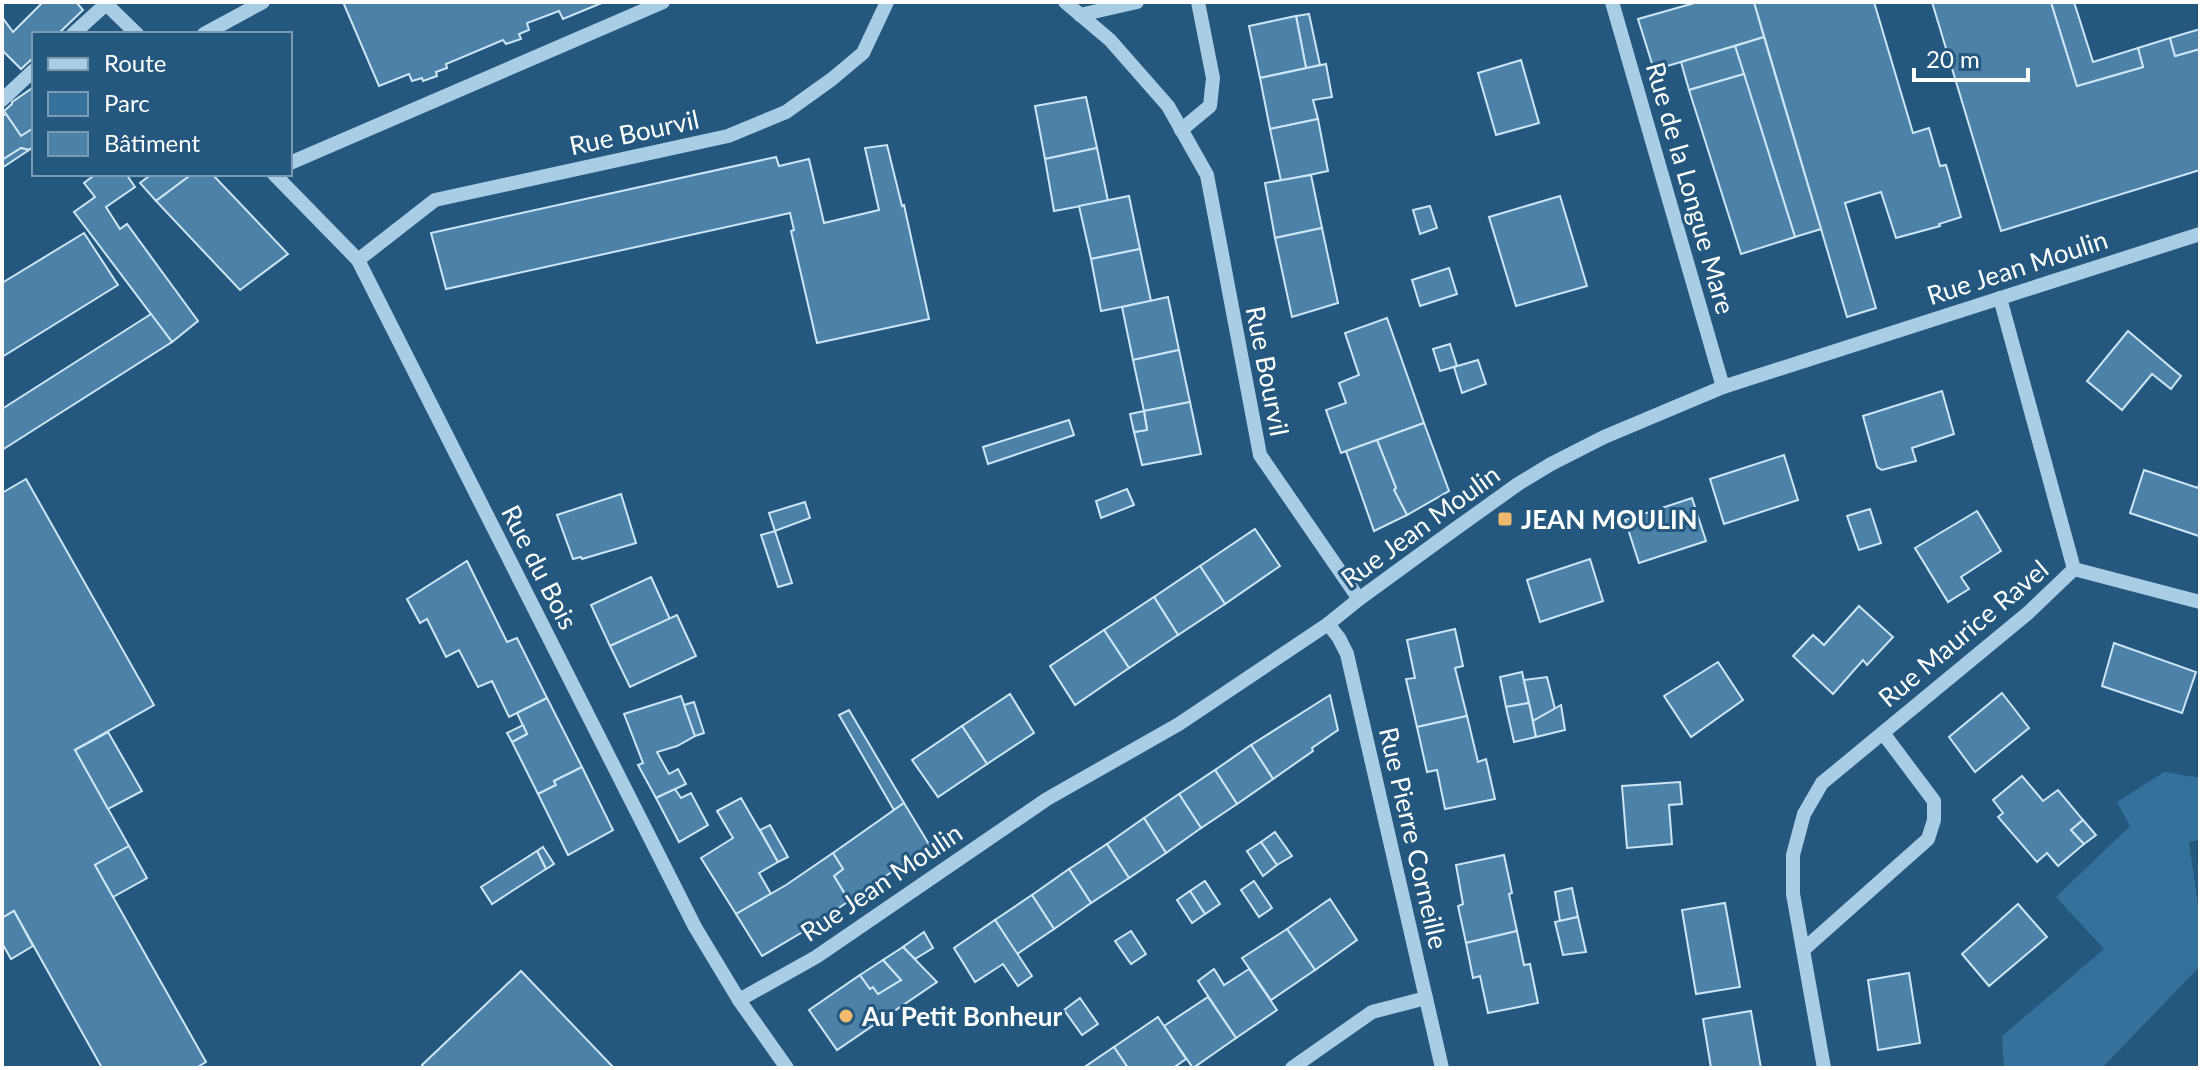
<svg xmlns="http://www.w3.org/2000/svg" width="2202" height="1070" viewBox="0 0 2202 1070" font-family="Lato,sans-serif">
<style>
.green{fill:#34719b}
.building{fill:#4c82a8;stroke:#cde5f5;stroke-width:2}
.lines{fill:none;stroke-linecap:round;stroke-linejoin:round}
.minor{stroke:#aacde6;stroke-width:14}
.poi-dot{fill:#f1b96d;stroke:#24587f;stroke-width:3}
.labels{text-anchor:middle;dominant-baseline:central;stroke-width:6;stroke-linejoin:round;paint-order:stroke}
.street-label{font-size:26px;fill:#fff;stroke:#24587f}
.poi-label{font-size:26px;font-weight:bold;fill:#fff;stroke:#24587f;text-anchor:start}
</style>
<rect width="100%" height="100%" fill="#24587f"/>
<!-- green -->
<polygon class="green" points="2164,772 2200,778 2200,840 2189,842 2200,918 2200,966 2102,1068 2004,1068 2002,1036 2104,949 2056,897 2130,826 2117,802"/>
<!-- building -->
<g class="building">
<polygon points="43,2 76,2 83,10 58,34 34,34 34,57 21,69 2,50 2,17 13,32"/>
<polygon points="343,2 604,2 563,19 559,11 527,23 529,30 519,34 521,39 506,44 503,40 446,64 447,68 436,72 437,76 423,81 422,78 412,81 409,74 379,86"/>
<polygon points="1698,2 1754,2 1764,37 1654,70 1638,19"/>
<polygon points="1754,2 1874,2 1913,133 1929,128 1940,166 1946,165 1961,217 1939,224 1940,226 1896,238 1881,192 1845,203 1876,308 1847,317"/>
<polygon points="1932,2 2051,2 2077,86 2143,67 2138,48 2170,38 2175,56 2200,49 2200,170 2001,231"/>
<polygon points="2051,2 2074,2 2093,62 2138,48 2143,67 2077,86"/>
<polygon points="1309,14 1320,65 1306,68 1296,16"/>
<polygon points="1296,16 1306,68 1260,78 1249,26"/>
<polygon points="2200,29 2200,49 2175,56 2170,38"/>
<polygon points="1764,37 1821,229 1795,237 1735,46"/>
<polygon points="1735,46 1744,74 1689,90 1681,62"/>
<polygon points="1521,60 1539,123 1496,135 1478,73"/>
<polygon points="1326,64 1332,97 1313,100 1318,119 1270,129 1260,78"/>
<polygon points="1744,74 1795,237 1741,254 1689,90"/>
<polygon points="34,87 34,128 21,136 4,111 12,104 12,102"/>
<polygon points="1086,97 1097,148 1045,159 1035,106"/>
<polygon points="6,114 21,136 32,129 34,132 34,146 29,150 21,148 2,160 2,116"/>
<polygon points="1318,119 1328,171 1281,181 1270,129"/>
<polygon points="887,145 902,206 904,205 929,319 817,343 791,231 794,230 790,213 446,289 431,233 776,157 779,166 809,159 824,223 879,210 865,148"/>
<polygon points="21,148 29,150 2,168 2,160"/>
<polygon points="1097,148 1108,201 1054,211 1045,159"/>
<polygon points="96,174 126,174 135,187 106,207 120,229 127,224 198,321 172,342 74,212 95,197 84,183"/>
<polygon points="152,174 188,174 190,176 156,201 140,183"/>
<polygon points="192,174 212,174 288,254 240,290 156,201"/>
<polygon points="1311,175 1322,228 1275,238 1265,183"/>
<polygon points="1129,196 1140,249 1091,259 1079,206"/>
<polygon points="1560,196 1587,286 1516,306 1489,217"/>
<polygon points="1430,206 1437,228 1420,234 1413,210"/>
<polygon points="1322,228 1338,303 1292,317 1275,238"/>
<polygon points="84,233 118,285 2,357 2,283"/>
<polygon points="1140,249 1151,301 1101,311 1091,259"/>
<polygon points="1449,268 1457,294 1420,306 1412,280"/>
<polygon points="1168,297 1179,350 1133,360 1122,307"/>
<polygon points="151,314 172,342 2,450 2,409"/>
<polygon points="1387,318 1424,423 1341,453 1326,410 1346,403 1339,383 1359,375 1345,333"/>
<polygon points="2128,331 2181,376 2171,389 2152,374 2122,410 2087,381"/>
<polygon points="1450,344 1457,366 1440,371 1433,349"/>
<polygon points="1179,350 1190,402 1144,411 1133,360"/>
<polygon points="1478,360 1486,384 1462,393 1454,367"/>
<polygon points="1942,391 1954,434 1912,448 1916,461 1882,470 1877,467 1863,416"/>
<polygon points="1190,402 1201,454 1142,465 1134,432 1147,430 1144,411"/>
<polygon points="1144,411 1147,430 1134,432 1130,414"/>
<polygon points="1069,420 1074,435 988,464 983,447"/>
<polygon points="1424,423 1449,491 1407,515 1394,490 1396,488 1377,440"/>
<polygon points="1377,440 1396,488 1394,490 1407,515 1374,531 1346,451"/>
<polygon points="1784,455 1798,500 1724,524 1710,479"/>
<polygon points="2144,470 2198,488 2200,481 2199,536 2130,513"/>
<polygon points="26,479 154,705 75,750 129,846 95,865 206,1062 196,1068 102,1068 14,911 2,918 2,493"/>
<polygon points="1127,489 1134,505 1101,518 1096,501"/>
<polygon points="621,494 636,543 582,559 581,557 573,559 557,515"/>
<polygon points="1692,498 1706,541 1639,563 1625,520"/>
<polygon points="805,502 810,518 775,531 769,513"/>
<polygon points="1870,509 1881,543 1859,550 1847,516"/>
<polygon points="1977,511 2001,551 1961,577 1969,589 1948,602 1915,548"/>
<polygon points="1255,529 1280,566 1225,604 1200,566"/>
<polygon points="775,531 792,583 778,587 761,535"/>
<polygon points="1590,559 1603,601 1540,622 1527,580"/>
<polygon points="467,561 507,642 517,638 547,698 509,717 492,681 478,687 459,650 446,657 427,619 420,623 407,599"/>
<polygon points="1200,566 1225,604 1178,635 1154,597"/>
<polygon points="651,577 670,619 610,646 591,605"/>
<polygon points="1154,597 1178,635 1129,668 1104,630"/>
<polygon points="1859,606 1893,637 1867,665 1863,660 1833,694 1793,656 1813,635 1824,645"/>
<polygon points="677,615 696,656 630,687 610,646"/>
<polygon points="1455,629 1463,666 1455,668 1467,716 1417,727 1406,679 1415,678 1407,640"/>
<polygon points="1104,630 1129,668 1075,705 1050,666"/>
<polygon points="2114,643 2196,672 2182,713 2102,686"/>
<polygon points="1718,662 1743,700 1691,737 1664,696"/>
<polygon points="1522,672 1529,703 1506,707 1500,677"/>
<polygon points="1547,677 1555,709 1533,721 1524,680"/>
<polygon points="2002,693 2029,728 1975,772 1949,737"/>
<polygon points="1010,694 1034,733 987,764 962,726"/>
<polygon points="1330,695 1338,730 1312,748 1313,751 1273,779 1251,745"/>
<polygon points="681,696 695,736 677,746 657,752 669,774 678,769 686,784 656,798 638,765 643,763 624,714"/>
<polygon points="547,698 582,767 554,781 556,785 538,794 512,742 527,734 517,713"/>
<polygon points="694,702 704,733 695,736 684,705"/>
<polygon points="1529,703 1536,737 1514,742 1506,707"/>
<polygon points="1561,705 1565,730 1536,737 1533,721"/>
<polygon points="849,710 904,803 894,810 839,715"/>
<polygon points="1467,716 1478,762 1486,759 1495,799 1445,809 1437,770 1427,772 1417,727"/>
<polygon points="523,725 527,734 512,742 507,733"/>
<polygon points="962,726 987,764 938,797 912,760"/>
<polygon points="108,732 142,791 108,809 75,750"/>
<polygon points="1251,745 1273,779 1237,804 1215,770"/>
<polygon points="582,767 613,830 568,855 538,794 556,785 554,781"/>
<polygon points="1215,770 1237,804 1201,828 1179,794"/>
<polygon points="2022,776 2043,801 2058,790 2083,820 2071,830 2084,844 2058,866 2047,853 2037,862 1998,817 2003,813 1993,800"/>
<polygon points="1680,782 1682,804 1669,805 1672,844 1627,848 1622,786"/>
<polygon points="675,789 681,798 691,793 708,825 679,842 656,798"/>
<polygon points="1179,794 1201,828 1166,853 1144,818"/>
<polygon points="741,798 778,862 759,873 771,894 736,914 701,858 733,838 717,811"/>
<polygon points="904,803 930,846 849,901 834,876 843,869 833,853"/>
<polygon points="1144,818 1166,853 1129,878 1107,844"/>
<polygon points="2083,820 2096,835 2084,844 2071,830"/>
<polygon points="770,825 788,857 778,862 760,830"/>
<polygon points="1275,832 1292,856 1277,865 1261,842"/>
<polygon points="1261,842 1277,865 1263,876 1247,851"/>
<polygon points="1107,844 1129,878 1091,903 1069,869"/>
<polygon points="129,846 147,878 113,897 95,865"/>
<polygon points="543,847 554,864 546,869 537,851"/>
<polygon points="537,851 546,869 492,904 481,887"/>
<polygon points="833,853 843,869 834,876 849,901 811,927 762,956 736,914 786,885"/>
<polygon points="1504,855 1512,893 1509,894 1517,931 1466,943 1458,906 1463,904 1456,865"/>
<polygon points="1069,869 1091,903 1054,929 1032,895"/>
<polygon points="1205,881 1220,904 1205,914 1190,891"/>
<polygon points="1254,881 1272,908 1259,917 1241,890"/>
<polygon points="1572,888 1578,917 1560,921 1555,892"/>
<polygon points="1190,891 1205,914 1192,923 1177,900"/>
<polygon points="1032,895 1054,929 1017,954 995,920"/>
<polygon points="1330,899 1357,940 1315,970 1287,929"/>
<polygon points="1725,903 1740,987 1696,994 1682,910"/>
<polygon points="2018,904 2047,937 1989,986 1962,954"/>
<polygon points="14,911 33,946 11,959 2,943 2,918"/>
<polygon points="1578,917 1586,952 1563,955 1555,922"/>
<polygon points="995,920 1032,976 1018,986 1003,964 975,982 954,948"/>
<polygon points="1287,929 1315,970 1271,1000 1242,958"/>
<polygon points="1131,931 1146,954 1131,964 1115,941"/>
<polygon points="1517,931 1524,965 1530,964 1538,1003 1488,1013 1480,976 1473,978 1466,943"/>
<polygon points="924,932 933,948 915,959 903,947"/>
<polygon points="903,947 937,982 837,1050 809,1010 860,975 870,989 873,987 878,994 901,980 883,960"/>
<polygon points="883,960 901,980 878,994 873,987 870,989 860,975"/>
<polygon points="1214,969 1224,985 1249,969 1277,1010 1236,1038 1198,981"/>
<polygon points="521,971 614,1068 424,1068 422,1065"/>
<polygon points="1909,973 1920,1043 1878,1050 1868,980"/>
<polygon points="1208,997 1236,1038 1193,1068 1164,1026"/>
<polygon points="1080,998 1098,1024 1082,1035 1064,1010"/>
<polygon points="1751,1011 1761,1068 1711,1068 1703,1019"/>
<polygon points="1158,1017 1186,1059 1173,1068 1128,1068 1114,1047"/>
<polygon points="1114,1047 1128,1068 1083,1068"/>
</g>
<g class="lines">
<!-- minor -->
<g class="minor">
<polyline points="104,2 137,34"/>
<polyline points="1065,2 1110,40 1168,106 1207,175 1260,455 1359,599"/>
<polyline points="1612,2 1723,387"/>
<polyline points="1080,15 1137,2"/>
<polyline points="73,34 106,4"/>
<polyline points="204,34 263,2"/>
<polyline points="2,100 34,70"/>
<polyline points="1181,130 1210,106 1213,78 1198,2"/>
<polyline points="290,163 663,2"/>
<polyline points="274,174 358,260 695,927 739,1000 787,1068"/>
<polyline points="358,260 435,200 728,136 786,112 832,79 863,53 887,2"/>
<polyline points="2000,298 2074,569"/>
<polyline points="2074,569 2200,602"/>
<polyline points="1328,624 1339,638 1347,654 1442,1068"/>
<polyline points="1803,950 1928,839 1934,820 1934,801 1883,733"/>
<polyline points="739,1000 816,957 1047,799 1179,724 1328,624 1359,599 1444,537 1518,484 1551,464 1604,437 1723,387 2200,234"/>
<polyline points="1292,1068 1372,1012 1426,998"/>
<polyline points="1824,1068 1793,894 1793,855 1804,814 1822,783 2028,613 2074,569"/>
</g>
</g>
<!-- markers -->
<g class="poi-dot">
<rect x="1497" y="511" width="16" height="16" rx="4"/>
<circle cx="846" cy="1016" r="8"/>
</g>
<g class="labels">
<!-- street labels -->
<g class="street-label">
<text transform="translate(634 132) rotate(-12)">Rue Bourvil</text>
<text transform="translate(1691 188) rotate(74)">Rue de la Longue Mare</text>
<text transform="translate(2017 267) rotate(-18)">Rue Jean Moulin</text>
<text transform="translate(1268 371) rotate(79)">Rue Bourvil</text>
<text transform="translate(1420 526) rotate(-36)">Rue Jean Moulin</text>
<text transform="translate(540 567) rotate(63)">Rue du Bois</text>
<text transform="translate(1963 633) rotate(-40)">Rue Maurice Ravel</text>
<text transform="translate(1414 838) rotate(77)">Rue Pierre Corneille</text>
<text transform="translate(881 882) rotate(-34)">Rue Jean Moulin</text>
</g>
<!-- poi labels -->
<g class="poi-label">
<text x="1521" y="519">JEAN MOULIN</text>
<text x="862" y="1016">Au Petit Bonheur</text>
</g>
</g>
<!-- border -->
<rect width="2202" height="1070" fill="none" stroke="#ffffff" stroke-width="8"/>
<!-- legend -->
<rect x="32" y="32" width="260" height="144" fill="#24587f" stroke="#7c9bb2" stroke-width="2"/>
<rect x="48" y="58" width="40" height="12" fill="#aacde6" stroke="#7c9bb2" stroke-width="2"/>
<text x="104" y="72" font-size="24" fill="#ffffff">Route</text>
<rect x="48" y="92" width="40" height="24" fill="#34719b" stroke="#7c9bb2" stroke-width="2"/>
<text x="104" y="112" font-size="24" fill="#ffffff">Parc</text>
<rect x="48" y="132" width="40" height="24" fill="#4c82a8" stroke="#7c9bb2" stroke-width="2"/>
<text x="104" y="152" font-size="24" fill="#ffffff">Bâtiment</text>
<!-- scale -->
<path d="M1914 68v12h114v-12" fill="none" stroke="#ffffff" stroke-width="4"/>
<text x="1926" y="68" font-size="24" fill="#ffffff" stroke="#24587f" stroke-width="6" paint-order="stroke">20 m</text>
</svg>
